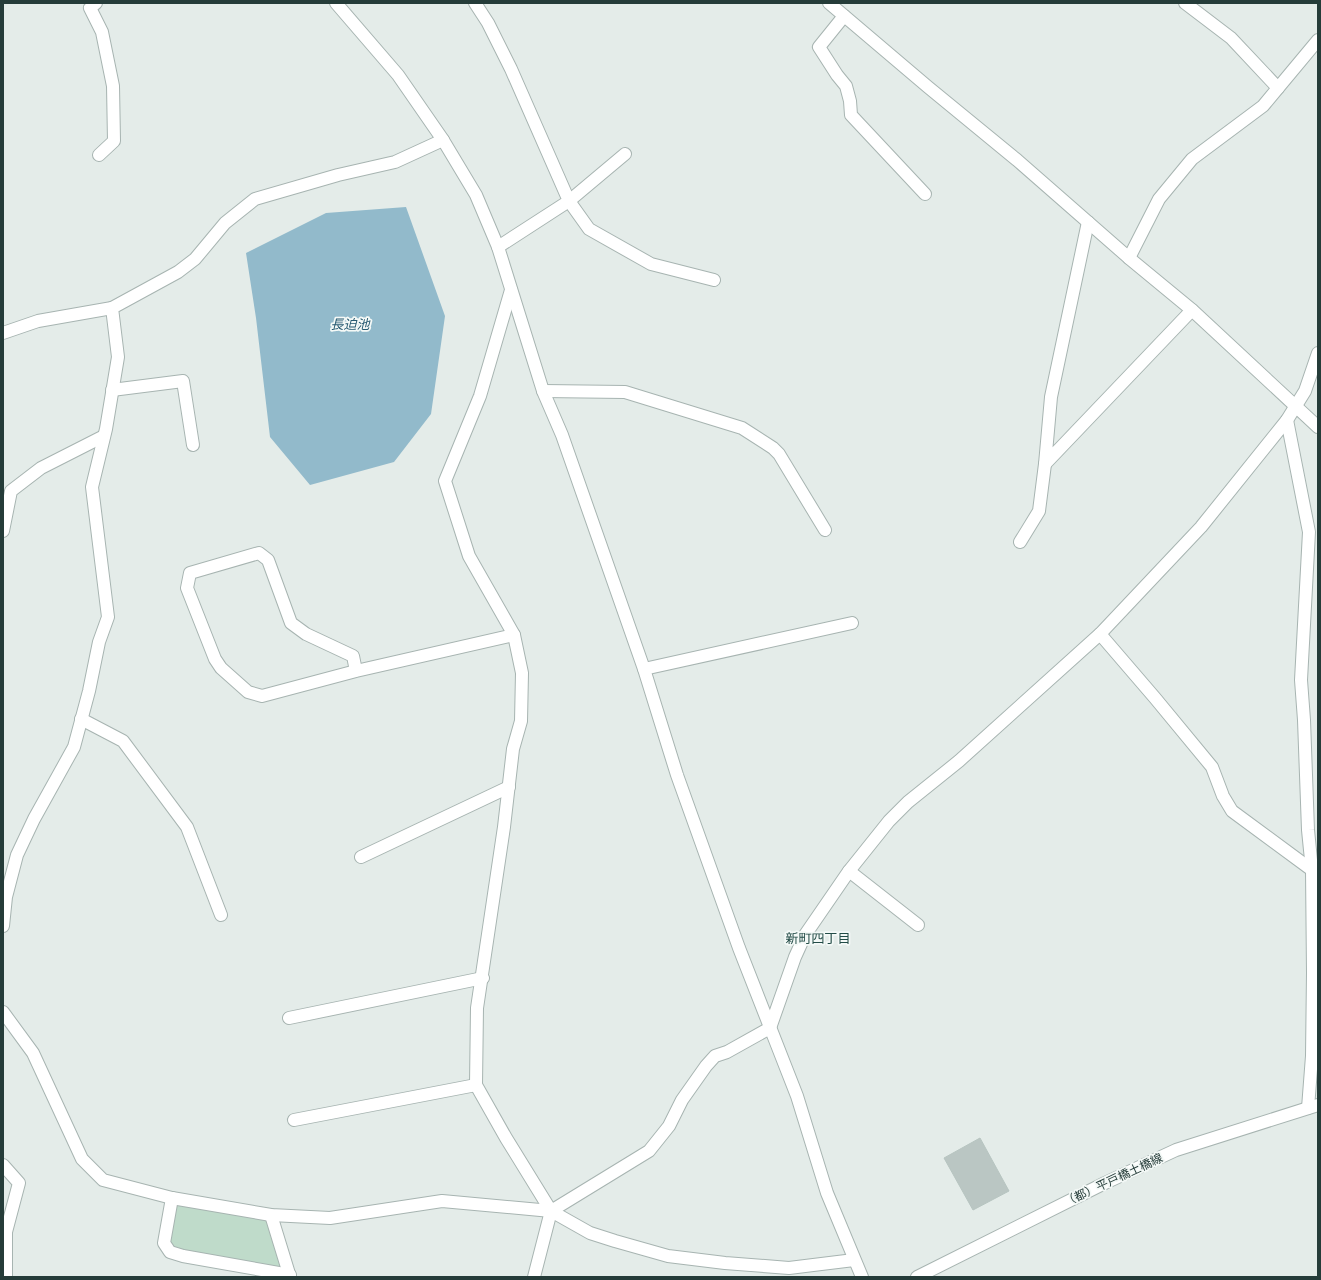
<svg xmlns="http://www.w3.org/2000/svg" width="1321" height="1280" viewBox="0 0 1321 1280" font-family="'Work Sans','Noto Sans JP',sans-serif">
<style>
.green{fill:#bfdbca}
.water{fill:#92bacb}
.building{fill:#bac6c3;stroke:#b7c5c1}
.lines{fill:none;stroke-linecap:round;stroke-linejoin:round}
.minor-casing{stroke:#a7b4b1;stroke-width:14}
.minor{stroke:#fff;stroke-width:12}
.labels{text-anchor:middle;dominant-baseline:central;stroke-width:3.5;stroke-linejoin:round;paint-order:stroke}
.street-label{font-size:12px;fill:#253c39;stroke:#f4f9f7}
.water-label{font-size:13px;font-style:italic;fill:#265a71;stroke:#f4f9f7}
.neighbourhood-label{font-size:13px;fill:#234c47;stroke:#f4f9f7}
</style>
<rect width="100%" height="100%" fill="#e4ece9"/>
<!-- green -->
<polygon class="green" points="172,1198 271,1215 290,1275 183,1256 164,1243"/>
<!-- water -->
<polygon class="water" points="406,207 445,316 431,414 394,462 310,485 270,437 256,318 246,253 326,213"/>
<!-- building -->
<polygon class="building" points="980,1138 1009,1191 973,1210 944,1158"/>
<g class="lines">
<!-- minor casing -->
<g class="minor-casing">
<g id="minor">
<polyline points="96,3 90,8 102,32 113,86 114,141 99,155"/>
<polyline points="336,3 398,75 443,140 476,195 498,247 543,391 562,435 644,669 677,775 739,948 797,1096 827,1193 862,1277"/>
<polyline points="475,3 488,23 511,69 569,201 498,247"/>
<polyline points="829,3 928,87 1017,160 1129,258 1192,310 1318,427"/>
<polyline points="844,16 819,47 837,75 846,86 850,101 851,115 925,194"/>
<polyline points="1278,88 1318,40"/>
<polyline points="625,154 569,201 589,229 651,264 714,280"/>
<polyline points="1088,222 1051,397 1045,464 1192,310"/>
<polyline points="1129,258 1159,199 1192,159 1263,106 1278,88 1231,38 1185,3"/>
<polyline points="511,290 480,396 445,481 469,556 514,635 522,673 521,721 513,749 504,827 477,1008 476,1085 506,1138 551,1211"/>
<polyline points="3,333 38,321 112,308"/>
<polyline points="112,390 183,381 193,445"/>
<polyline points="543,391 625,392 742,428 773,448 779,454 825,530"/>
<polyline points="1287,420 1309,532 1301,680 1304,720 1308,830 1312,870 1313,973 1312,1056 1308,1108"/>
<polyline points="3,531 11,491 41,468 104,436"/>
<polyline points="1020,542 1039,511 1045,464"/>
<polyline points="1100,634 1155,698 1212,767 1223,796 1232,811 1312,870"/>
<polyline points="644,669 852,623"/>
<polyline points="356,671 353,656 306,634 291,623 268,560 259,553 190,573 187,588 215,659 221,668 248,692 262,696 356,671 514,635"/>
<polyline points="81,719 123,741 187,827 221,915"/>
<polyline points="361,857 509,787"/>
<polyline points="849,871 918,925"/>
<polyline points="3,926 6,897 17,855 34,819 74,747 89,691 99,642 108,617 92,487 106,429 118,357 112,308 178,272 195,259 225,223 255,199 338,175 395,162 443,140"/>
<polyline points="3,1012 33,1053 82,1159 103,1180 172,1198 271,1215 330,1218 442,1201 551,1211 590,1233 615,1241 668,1256 725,1263 789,1268 854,1260"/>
<polyline points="289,1018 483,978"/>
<polyline points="294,1120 476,1085"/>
<polyline points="3,1165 19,1183 6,1232 6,1277"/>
<polyline points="172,1198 164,1243 170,1252 183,1256 290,1275"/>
<polyline points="271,1215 290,1277"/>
<polyline points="534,1277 551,1211 649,1151 669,1126 682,1100 706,1066 715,1056 727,1052 770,1028 795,957 805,935 849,871 889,821 908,802 959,761 1100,634 1201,527 1287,420 1305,391 1318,353"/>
<polyline points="917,1277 1105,1183 1176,1150 1318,1105"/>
</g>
</g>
<!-- minor -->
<use href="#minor" class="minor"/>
</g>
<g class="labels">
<!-- street labels -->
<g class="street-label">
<text transform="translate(1113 1180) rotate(-25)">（都）平戸橋土橋線</text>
</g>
<!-- water labels -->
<g class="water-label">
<text x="350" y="324">長迫池</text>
</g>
<!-- neighbourhood labels -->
<g class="neighbourhood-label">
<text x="818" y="938">新町四丁目</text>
</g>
</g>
<!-- border -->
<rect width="1321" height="1280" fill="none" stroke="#253c39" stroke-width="8"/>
</svg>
